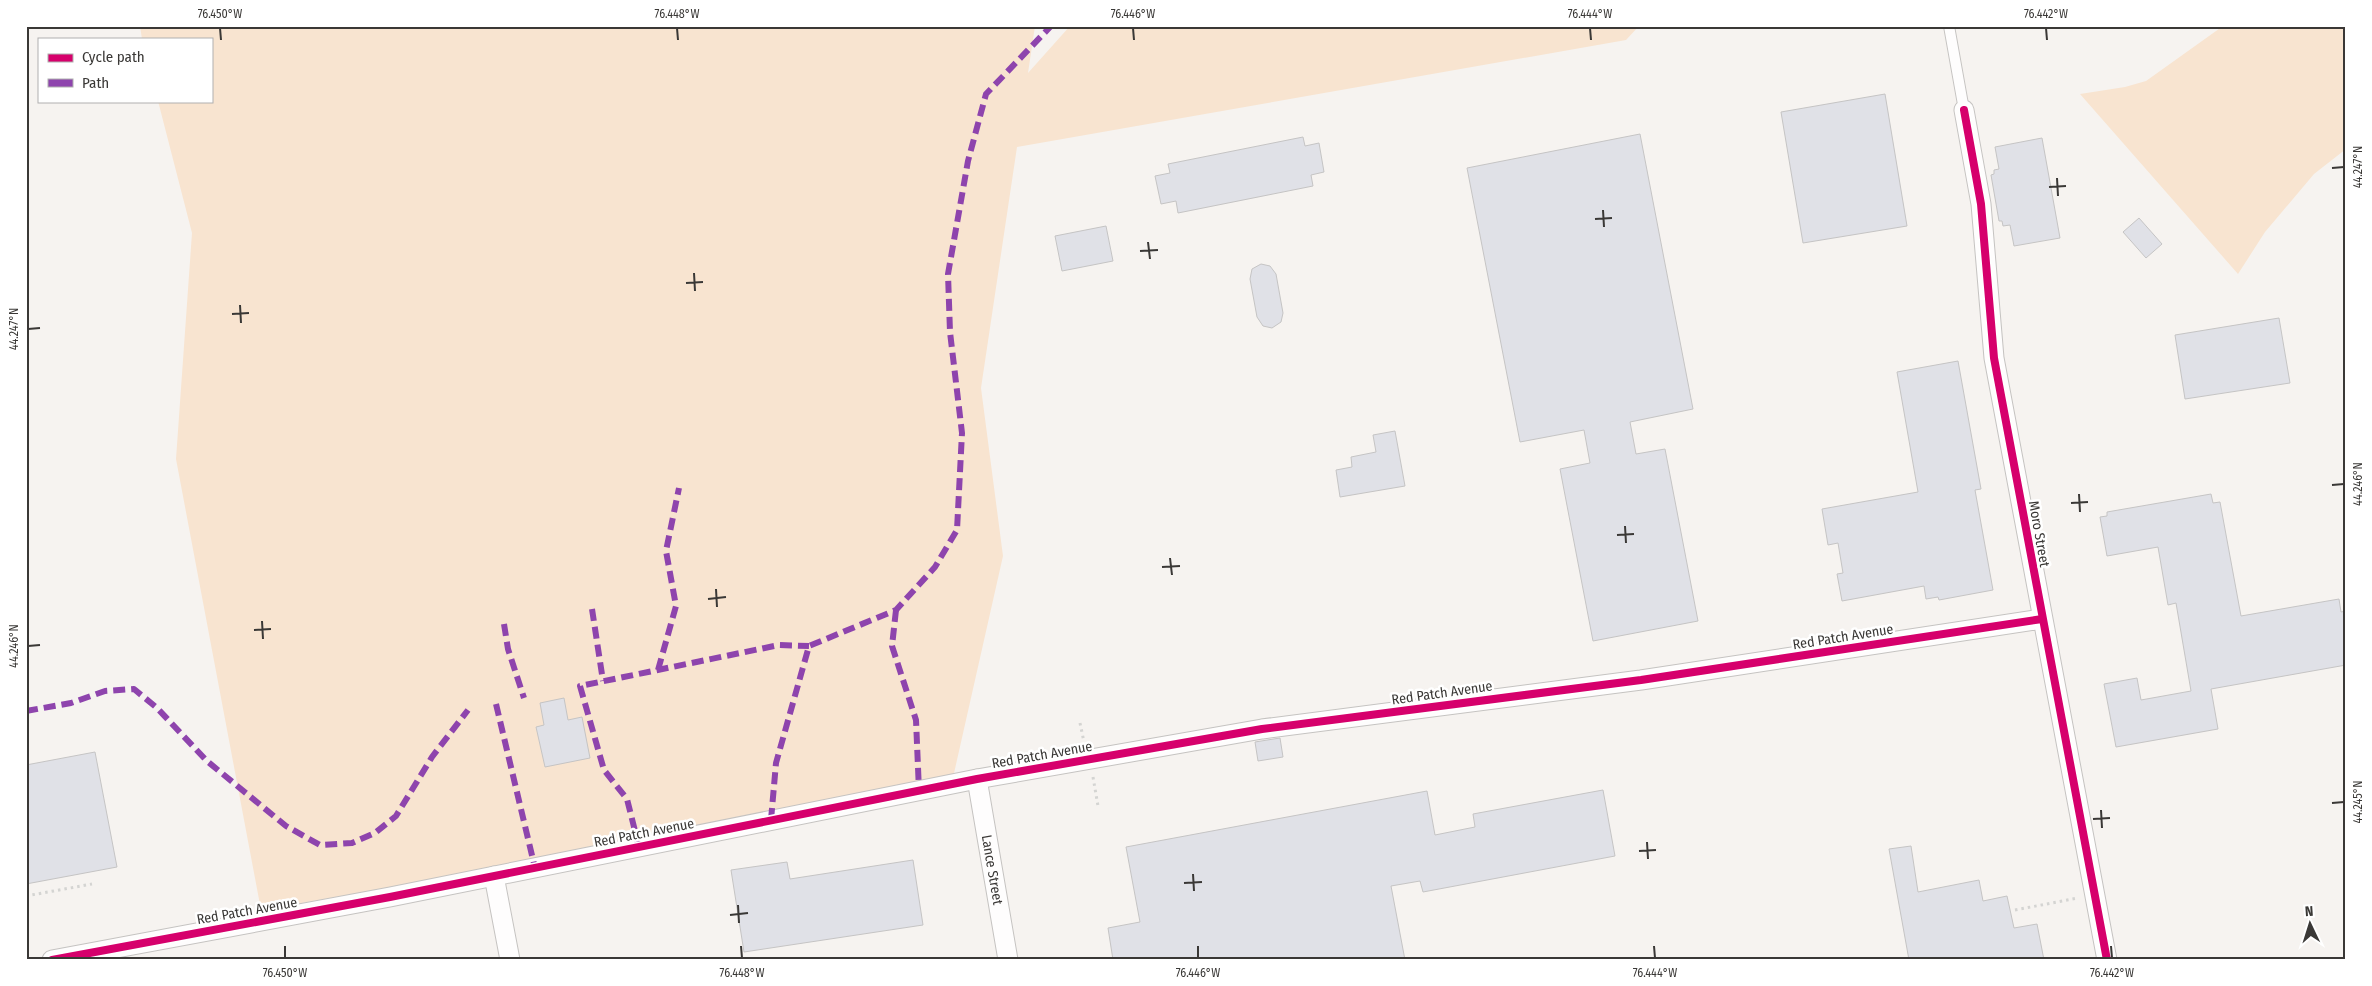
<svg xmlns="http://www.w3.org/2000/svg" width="2372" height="986" viewBox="0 0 2372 986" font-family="'Fira Sans Condensed',sans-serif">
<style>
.green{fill:#f8e4d0}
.building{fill:#e0e1e7;stroke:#c5c4c4}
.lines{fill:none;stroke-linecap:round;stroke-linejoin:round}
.service-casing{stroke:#c5c3c1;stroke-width:12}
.minor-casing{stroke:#c5c3c1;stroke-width:21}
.path{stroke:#d4d4d2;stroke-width:3;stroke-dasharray:2.5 4;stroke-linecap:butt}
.service{stroke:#fefdfd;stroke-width:10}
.minor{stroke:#fefdfd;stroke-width:19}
.quiet{stroke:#8e44ad;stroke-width:6;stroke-dasharray:12 6;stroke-linecap:butt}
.cycleway-casing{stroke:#fff;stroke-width:11}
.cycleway{stroke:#d6006c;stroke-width:8}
.ticks{fill:none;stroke:#3a3836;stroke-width:2}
.labels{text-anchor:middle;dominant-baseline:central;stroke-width:5;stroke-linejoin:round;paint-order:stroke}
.street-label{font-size:14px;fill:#3a3836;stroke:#fff}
.neatline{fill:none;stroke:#3a3836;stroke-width:2}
.ticks-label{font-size:12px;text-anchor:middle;fill:#3a3836}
</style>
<rect width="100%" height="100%" fill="#f6f3f0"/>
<!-- green -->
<g class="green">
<polygon points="140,26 1035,26 1028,73 1070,26 1639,26 1626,40 1017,147 981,388 1003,556 950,791 261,910 176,459 192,233 158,101 211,101 211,39 142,39"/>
<polygon points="2223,26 2346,26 2346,149 2314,174 2265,232 2238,274 2080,94 2125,87 2146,81"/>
</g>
<!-- building -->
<g class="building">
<polygon points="1885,94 1907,226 1803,243 1781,112"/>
<polygon points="1640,134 1693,409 1630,422 1636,454 1665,449 1698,621 1593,641 1560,469 1590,463 1584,430 1520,442 1467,168"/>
<polygon points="1303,137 1305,146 1319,143 1324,172 1311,175 1313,186 1178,213 1176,201 1161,204 1155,176 1170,173 1168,164"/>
<polygon points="2042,138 2060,238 2014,246 2010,225 2003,226 2002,221 1999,221 1991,175 1994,174 1994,170 1999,169 1995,147"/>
<polygon points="2139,218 2162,244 2146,258 2123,232"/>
<polygon points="1106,226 1113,261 1062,271 1055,236"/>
<polygon points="1261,264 1270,266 1276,274 1283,313 1281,322 1272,328 1263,326 1257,317 1250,279 1252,269"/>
<polygon points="2279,318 2290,383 2185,399 2175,335"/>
<polygon points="1958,361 1981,489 1975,490 1993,590 1939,600 1938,597 1926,599 1924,586 1842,601 1837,574 1843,573 1838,543 1828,545 1822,509 1918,492 1897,372"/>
<polygon points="1395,431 1405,486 1340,497 1336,470 1352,467 1351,457 1376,452 1373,435"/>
<polygon points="2211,494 2213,503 2220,502 2241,616 2339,599 2341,612 2346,611 2346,665 2211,689 2218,729 2116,747 2104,684 2137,678 2141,700 2191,691 2176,603 2168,605 2158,547 2107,556 2100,517 2107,516 2107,512"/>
<polygon points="564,698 568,720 582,717 590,758 545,767 536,727 544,725 540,703"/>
<polygon points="1280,738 1283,757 1258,761 1255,742"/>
<polygon points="95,752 117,867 26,884 26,765"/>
<polygon points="1603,790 1615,856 1423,892 1420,881 1391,886 1405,960 1113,960 1108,928 1140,922 1126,847 1427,791 1435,835 1475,827 1473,814"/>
<polygon points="1911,846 1918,892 1979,880 1983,901 2007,896 2014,928 2037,924 2044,960 1909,960 1889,849"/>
<polygon points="913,860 923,925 744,952 731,870 787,862 790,879"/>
</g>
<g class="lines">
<!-- service casing -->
<g class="service-casing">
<polyline id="service" points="1949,26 1964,110"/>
</g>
<!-- minor casing -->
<g class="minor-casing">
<g id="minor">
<polyline points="1964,110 1981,204 1994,358 2107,960"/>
<path id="s1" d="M977,779L1008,960"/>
<polyline points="494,876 510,960"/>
<polyline points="52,960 390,897 977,779 1262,729 1641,680 2042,619"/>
</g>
</g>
<!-- path -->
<g class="path">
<polyline points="1080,723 1084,742"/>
<polyline points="1093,777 1098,806"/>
<polyline points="26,896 92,884"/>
<polyline points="2015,910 2078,898"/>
</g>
<!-- service -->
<use href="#service" class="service"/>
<!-- minor -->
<use href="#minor" class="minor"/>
<!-- quiet -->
<g class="quiet">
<polyline points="592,609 603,681"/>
<polyline points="896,610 892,646 916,720 919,791"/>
<polyline points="504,624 508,649 524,698"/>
<polyline points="658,670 676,606 666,551 679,488"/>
<polyline points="496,704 535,868"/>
<polyline points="26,711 71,703 105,691 134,689 157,708 207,761 286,826 320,845 352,843 375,833 396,816 432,757 468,710"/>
<polyline points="771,820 776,763 809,646 896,610 935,567 957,530 962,433 950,332 948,274 968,161 986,94 1051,26"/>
<polyline points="639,847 627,799 604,770 580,686 779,645 809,646"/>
</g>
<!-- cycleway casing -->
<g class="cycleway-casing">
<g id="cycleway">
<polyline points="1964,110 1981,204 1994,358 2107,960"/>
<polyline points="52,960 390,897 977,779 1262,729 1641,680 2042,619"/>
</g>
</g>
<!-- cycleway -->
<use href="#cycleway" class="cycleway"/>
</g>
<!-- ticks -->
<path class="ticks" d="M220,28L221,40M677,28L678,40M1133,28L1134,40M1590,28L1591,40M2046,28L2047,40M2332,168L2344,167M2057,178L2058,196M2049,187L2066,186M1603,210L1604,227M1595,219L1612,218M1148,242L1150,259M1140,251L1158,250M694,273L695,291M686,283L703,282M240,305L241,323M232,314L249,313M28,329L40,328M2332,485L2344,484M2079,494L2080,512M2071,503L2088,502M1625,526L1626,543M1617,535L1634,534M1170,558L1172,575M1162,567L1180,566M716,589L717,607M708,599L726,597M262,621L263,639M254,630L271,629M28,646L40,645M2332,803L2344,802M2101,810L2102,828M2093,819L2110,818M1647,842L1648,859M1639,851L1656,850M1193,874L1194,891M1184,883L1202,882M738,905L739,923M730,915L748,913M285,946V958M741,946L742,958M1198,946V958M1654,946L1655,958M2111,946L2112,958"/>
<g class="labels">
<!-- street labels -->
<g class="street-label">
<text transform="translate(2039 534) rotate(80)">Moro Street</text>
<text transform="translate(1843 637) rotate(-9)">Red Patch Avenue</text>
<text transform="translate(1442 693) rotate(-8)">Red Patch Avenue</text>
<text transform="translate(1042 755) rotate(-10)">Red Patch Avenue</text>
<text transform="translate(644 833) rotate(-11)">Red Patch Avenue</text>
<text stroke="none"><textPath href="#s1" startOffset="92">Lance Street</textPath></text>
<text transform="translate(247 911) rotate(-10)">Red Patch Avenue</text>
</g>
</g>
<!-- border -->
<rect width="2372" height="986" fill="none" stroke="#ffffff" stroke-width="55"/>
<!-- legend -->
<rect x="38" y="38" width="175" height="65" fill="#ffffff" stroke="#b0afaf"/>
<rect x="48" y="54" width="25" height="8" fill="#d6006c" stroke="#b0afaf"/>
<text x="82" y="62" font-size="15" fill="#3a3836">Cycle path</text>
<rect x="48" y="79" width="25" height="8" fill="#8e44ad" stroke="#b0afaf"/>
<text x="82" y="88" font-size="15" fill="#3a3836">Path</text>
<!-- north arrow -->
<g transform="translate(2310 924) rotate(356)" stroke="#ffffff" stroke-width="4" paint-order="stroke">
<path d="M0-4L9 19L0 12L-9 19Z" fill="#3a3836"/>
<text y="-8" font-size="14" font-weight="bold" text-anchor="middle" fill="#3a3836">N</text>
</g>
<rect x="28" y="28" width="2316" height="930" class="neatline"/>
<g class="ticks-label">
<text x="220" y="18">76.450°W</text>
<text x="677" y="18">76.448°W</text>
<text x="1133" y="18">76.446°W</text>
<text x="1590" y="18">76.444°W</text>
<text x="2046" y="18">76.442°W</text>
<text transform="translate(2358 167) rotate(-90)" y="4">44.247°N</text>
<text transform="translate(14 329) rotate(-90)" y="4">44.247°N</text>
<text transform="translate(2358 484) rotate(-90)" y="4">44.246°N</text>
<text transform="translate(14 646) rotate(-90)" y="4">44.246°N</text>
<text transform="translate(2358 802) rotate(-90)" y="4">44.245°N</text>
<text x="285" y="977">76.450°W</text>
<text x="742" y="977">76.448°W</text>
<text x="1198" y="977">76.446°W</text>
<text x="1655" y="977">76.444°W</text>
<text x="2112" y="977">76.442°W</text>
</g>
</svg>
